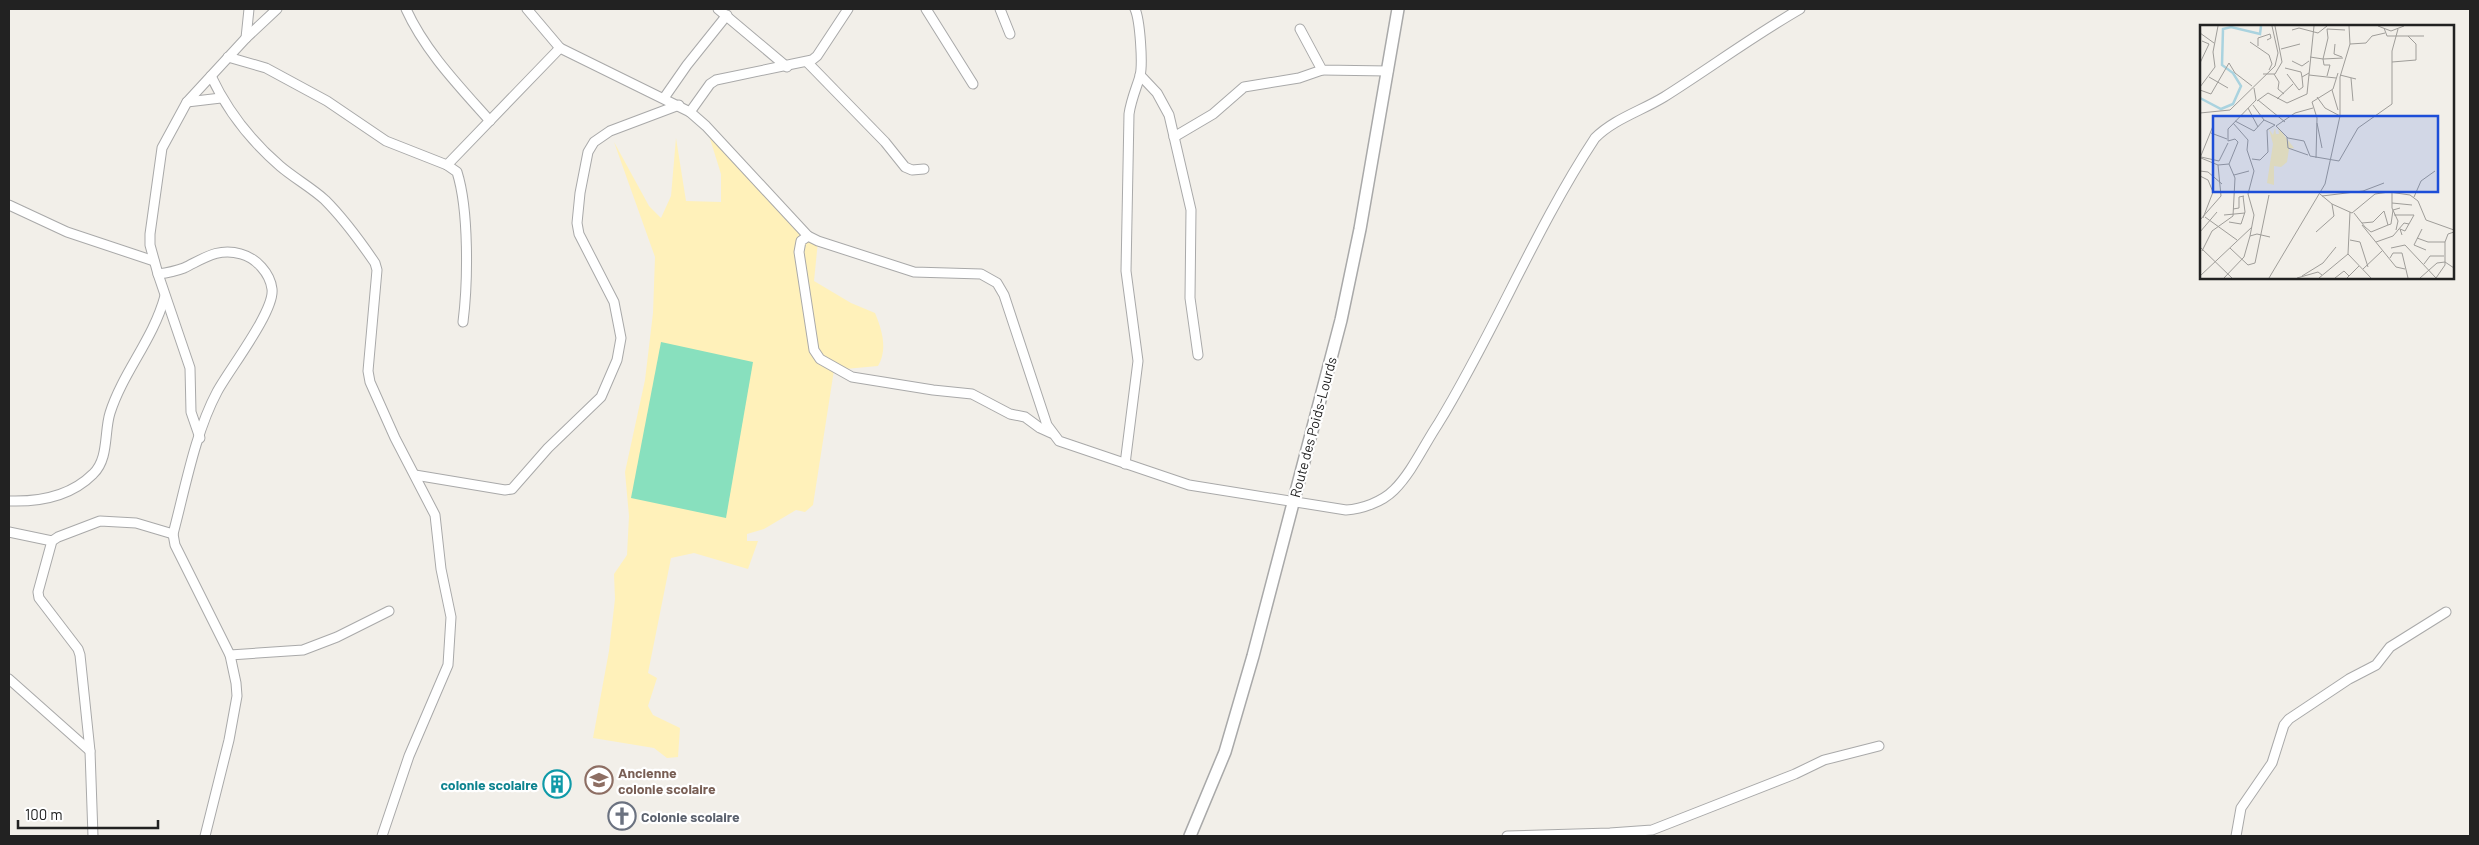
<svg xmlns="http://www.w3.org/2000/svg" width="2479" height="845" viewBox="0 0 2479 845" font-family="Barlow,sans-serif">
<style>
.sand{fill:#fff1ba}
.pitch{fill:#88e0be}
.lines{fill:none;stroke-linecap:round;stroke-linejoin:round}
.minor-casing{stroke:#a9a9a9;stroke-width:11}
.tertiary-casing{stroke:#a9a9a9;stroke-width:14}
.minor{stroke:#fff;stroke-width:9}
.tertiary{stroke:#fff;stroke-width:11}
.labels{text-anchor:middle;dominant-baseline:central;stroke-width:4.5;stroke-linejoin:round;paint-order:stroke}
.street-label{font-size:14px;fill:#222;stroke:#fff}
.education-label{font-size:14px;font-weight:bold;fill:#785e54;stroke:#fff;text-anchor:start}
.culture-label{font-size:14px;font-weight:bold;fill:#0d838f;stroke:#fff;text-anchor:end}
.worship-label{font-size:14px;font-weight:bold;fill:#5b616d;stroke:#fff;text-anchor:start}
.inset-river{fill:none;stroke:#aad3df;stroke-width:2.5}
.inset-road{fill:none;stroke:#9f9d99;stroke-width:1}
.view{fill:#1d4ed8;fill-opacity:0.15;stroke:#1d4ed8;stroke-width:2.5}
.inset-edge{fill:none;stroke:#222;stroke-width:2.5}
</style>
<rect width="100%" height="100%" fill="#f2efe9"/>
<!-- sand -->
<path class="sand" d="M706,126L818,241L814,281L851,303L875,313C882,330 888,349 878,366L834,370L813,505L805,512L796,510L764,529L747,534V541H758L748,569L694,553L671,558L648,673L657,678L648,706L653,715L680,728L678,757L667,758L654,748L593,738L609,651L615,599L614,574L627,555L629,516L625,472L645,380L653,313L655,257L614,142L649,206L661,218L671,196L676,138L686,201L721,202V174Z"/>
<!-- pitch -->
<polygon class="pitch" points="661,342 753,362 726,518 631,498"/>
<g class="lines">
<!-- minor casing -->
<g class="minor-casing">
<g id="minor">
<path d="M406,9C425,51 459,86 490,121"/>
<polyline points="527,9 560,48"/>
<polyline points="718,9 787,67"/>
<path d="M848,9L817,56L812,60L716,80L710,84L690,112L706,126L808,236L818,241L914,272L981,274L997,283L1004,295L1047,425L1059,441L1189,485L1346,510C1362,509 1382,502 1394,490C1412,472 1424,445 1438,424C1495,331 1535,229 1595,138C1614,119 1641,111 1664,97C1710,68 1753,36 1800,9"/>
<polyline points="926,9 973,84"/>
<polyline points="1000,9 1010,34"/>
<polyline points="1300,29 1322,70 1388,71"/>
<polyline points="246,38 249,9"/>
<polyline points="228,57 266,68 327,101 386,141 447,165 560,48 690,112"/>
<polyline points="807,62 885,142 905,167 912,170 924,169"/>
<polyline points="1140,75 1157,93 1169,115 1191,210 1190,298 1198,355"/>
<path d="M211,76C227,110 251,141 280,166C294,178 312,188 325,200C344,219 360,241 375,263L377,270L368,371L370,382L395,438L435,515L441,569L451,617L448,665L409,756L382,836"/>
<polyline points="664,98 687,65 727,15"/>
<polyline points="187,102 221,98"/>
<polyline points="1174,137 1213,114 1244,87 1299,78 1322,70"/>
<path d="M447,165L457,172C469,210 468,282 463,322"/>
<polyline points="9,205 67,232 154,261"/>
<polyline points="808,236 801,241 799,252 814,350 820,359 852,377 933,390 972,394 1010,414 1025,417 1040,428 1051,433"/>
<polyline points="158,274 190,368 191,412 200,438"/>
<path d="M1125,464L1138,361L1126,271L1129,114C1131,100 1136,89 1140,76C1143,64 1140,20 1135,9"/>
<polyline points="415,475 505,490 512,489 548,448 601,397 617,360 621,338 614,302 579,234 577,223 580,193 588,152 594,142 610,131 679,105"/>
<path d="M9,501C39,502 70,497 93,474C109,459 104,432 110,413C123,372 153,340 165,296"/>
<polyline points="9,532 52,541"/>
<polyline points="173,534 175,545 230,655 236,683 237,696 229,740 205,836"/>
<polyline points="230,655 303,650 337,637 389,611"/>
<polyline points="9,679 90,751"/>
<path d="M93,836L90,751L80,655L78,649L39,598L38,592L52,541L58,537L100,521L136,523L173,534C185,489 195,433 217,392C228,371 275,311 272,289C270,273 256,258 241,254C218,247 203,259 184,268C176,271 166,273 158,274L150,245V234L162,148L187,102L246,38L277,9"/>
<polyline points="1507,836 1610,833 1652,830 1795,774 1824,760 1879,746"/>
<polyline points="2236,836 2241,808 2272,763 2284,725 2289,719 2349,679 2376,665 2390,647 2446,612"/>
</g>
</g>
<!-- tertiary casing -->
<g class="tertiary-casing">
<polyline id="tertiary" points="1190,836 1225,752 1253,656 1341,320 1360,229 1398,9"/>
</g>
<!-- minor -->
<use href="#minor" class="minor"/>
<!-- tertiary -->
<use href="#tertiary" class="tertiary"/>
</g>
<!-- icons -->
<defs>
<g id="school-ring" transform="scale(1.4375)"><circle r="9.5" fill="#fff" stroke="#8d6e63" stroke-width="1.5"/><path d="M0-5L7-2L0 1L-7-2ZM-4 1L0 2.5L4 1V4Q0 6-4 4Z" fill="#8d6e63"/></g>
<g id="building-ring" transform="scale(1.4375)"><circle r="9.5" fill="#fff" stroke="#0f9aa8" stroke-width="1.5"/><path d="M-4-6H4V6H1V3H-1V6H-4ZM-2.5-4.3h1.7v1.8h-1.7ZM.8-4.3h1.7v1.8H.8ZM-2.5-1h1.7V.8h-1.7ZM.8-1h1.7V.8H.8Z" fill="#0f9aa8"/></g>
<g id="church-ring" transform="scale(1.4375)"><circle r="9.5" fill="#fff" stroke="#6b7280" stroke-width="1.5"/><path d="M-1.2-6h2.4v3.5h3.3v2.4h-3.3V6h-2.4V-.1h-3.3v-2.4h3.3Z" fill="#6b7280"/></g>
</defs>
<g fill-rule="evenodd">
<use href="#school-ring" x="599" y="780"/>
<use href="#building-ring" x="557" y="784"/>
<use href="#church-ring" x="622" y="816"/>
</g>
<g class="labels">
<!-- street labels -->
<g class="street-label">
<text transform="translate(1313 427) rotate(-75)">Route des Poids-Lourds</text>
</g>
<!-- education labels -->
<g class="education-label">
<text x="618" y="772">Ancienne<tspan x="618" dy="16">colonie scolaire</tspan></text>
</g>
<!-- culture labels -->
<g class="culture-label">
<text x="538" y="784">colonie scolaire</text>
</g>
<!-- worship labels -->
<g class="worship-label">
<text x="641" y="816">Colonie scolaire</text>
</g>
</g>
<!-- overview -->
<g transform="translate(2200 25)">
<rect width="254" height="254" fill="#f2efe9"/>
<path d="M78,102L94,123L89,124L87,137L81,142L74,141V160L67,158L73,119L69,104L73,110L75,103L76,109H79Z" fill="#fff1ba"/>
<path class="inset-river" d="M0,73L21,84L33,79L41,61L33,48L22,40L23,4L31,2L60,9L61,1"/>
<path class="inset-road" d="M178,1L191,6L204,1M184,3L187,11H224M92,5L99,3L118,8L127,1M0,8L14,18M0,10V27M50,17L69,30L72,39L69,45M135,19L134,29L142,32M150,19L166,18L172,11L185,8M58,21V13L70,9L71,13L67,15M81,24L100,19M110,32L123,34L128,13L127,4L145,5M123,34L124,40H130L127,51M123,34L143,33M92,36L102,41L109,36M192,37L216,35V19L208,11M0,38L9,19L2,16M85,43L101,47L102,52M63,49H75L82,37L75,1M74,49L79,57L78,64L84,69M87,49L99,65L103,62L102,52L109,48M109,50L136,53M140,50L156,54M9,52L28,63M151,53L153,76M0,62L15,42L13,27L18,1M0,65L11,69L29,38L35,48L52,61M132,65L138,85M117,72L125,83L140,91M77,74L93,59M58,75L85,97M57,76L68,68L87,78L107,69L114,1M53,80L64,95M48,83L58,102M113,83L95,88L76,101L88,113L104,116L110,131L139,136L158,103L192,79V26L198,4M0,88L30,85L75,41L78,28L72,1M35,96L54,106L64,95L75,100M33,98L48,115L47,125L54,146L48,169L54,190L50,211M117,98L122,123M11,108L27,114M87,112L88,123L108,130M1,132L19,136L28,118M0,133L13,101M1,133L18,140M116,133L117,93L112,77L133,64L138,48M52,134L60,135L68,127L67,105L75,100M0,146L8,147L22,159M34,150L49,146M0,151L8,155L13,167L3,193M192,167V183L198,196L196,205M120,169L132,179L152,188L175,169L189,167L210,170L218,176L226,195L254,205M122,171L163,166L184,158M214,172L221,156L235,146M192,178L212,180M33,184L39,183V172L44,171M154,188L165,202L171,207L188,200L184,186L173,197L162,198M24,190L45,188M194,190H214L205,206L200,204L202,210M5,192L37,215M0,195L21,171L18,140L29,139L38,117L35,114L28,116V104L56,75L54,63M29,197L41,199L45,187L43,171M162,200L196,242L205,244M188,200L191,199L193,185L200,183M222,204L214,220L226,225M0,207L17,187M116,207L134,191L132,179M217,213L228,217H245M150,215L160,217L168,242M176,217L193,211L204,198L209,199M0,222L32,253M30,223L48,240L55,238L69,170M191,223L205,220L236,253M2,226L12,206L33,191L35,153L29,139M148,229L171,253M190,233L193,228H202L208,253M224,239L230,231H244M163,244L182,226M0,251L52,202M102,251L123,238L136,222M24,253L44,232L50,211L57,209L70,212M69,253L125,159L140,91V52L150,19L149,1M97,253L118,247L122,250M119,253L148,229L150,187M135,253L144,246L149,251M147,253L159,241M220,253L237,238L245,237L254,243M236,253L245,240V217L248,209L254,207"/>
<path class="view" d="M13,91H238V167H13Z"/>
<rect width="254" height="254" class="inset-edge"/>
</g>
<!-- border -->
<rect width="2479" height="845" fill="none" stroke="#222222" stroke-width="20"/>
<!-- scale -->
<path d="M18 820v8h140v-8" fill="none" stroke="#222222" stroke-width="2.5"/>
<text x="25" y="820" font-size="15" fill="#222222" stroke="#ffffff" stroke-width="4" paint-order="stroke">100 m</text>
</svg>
